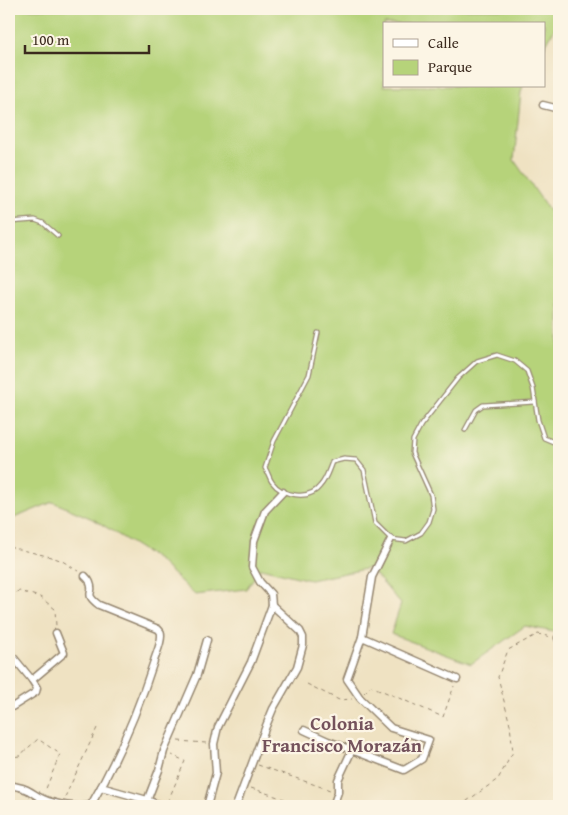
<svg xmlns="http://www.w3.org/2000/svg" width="568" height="815" viewBox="0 0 568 815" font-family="'Gentium Book Plus',serif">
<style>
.green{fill:#b6d37a;stroke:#787e4c}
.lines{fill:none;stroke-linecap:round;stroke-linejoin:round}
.service-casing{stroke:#958670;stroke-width:5.5}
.minor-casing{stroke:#958670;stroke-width:9}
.path{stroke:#958670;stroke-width:1;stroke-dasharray:4 4;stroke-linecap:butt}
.service{stroke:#fff;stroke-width:3}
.minor{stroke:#fff;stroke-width:6}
.labels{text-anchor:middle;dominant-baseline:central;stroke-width:4.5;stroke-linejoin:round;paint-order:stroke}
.neighbourhood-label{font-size:19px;font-weight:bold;fill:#74525c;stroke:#fcf5e5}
</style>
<rect width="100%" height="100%" fill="#fcf5e5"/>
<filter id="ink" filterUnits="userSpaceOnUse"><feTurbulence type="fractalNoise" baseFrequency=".02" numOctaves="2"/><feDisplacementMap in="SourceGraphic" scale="10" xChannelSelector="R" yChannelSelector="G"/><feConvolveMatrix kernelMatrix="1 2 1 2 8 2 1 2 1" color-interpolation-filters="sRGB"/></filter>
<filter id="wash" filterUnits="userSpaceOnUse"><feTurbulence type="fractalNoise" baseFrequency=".0096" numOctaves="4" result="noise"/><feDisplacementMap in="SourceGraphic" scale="20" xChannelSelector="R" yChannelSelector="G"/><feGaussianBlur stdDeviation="1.12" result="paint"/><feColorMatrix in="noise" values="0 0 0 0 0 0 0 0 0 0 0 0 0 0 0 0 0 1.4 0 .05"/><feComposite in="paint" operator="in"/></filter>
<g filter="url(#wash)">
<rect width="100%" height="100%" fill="#efe2c2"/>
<!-- green -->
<polygon class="green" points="9,9 559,9 559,20 544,48 544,24 384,24 384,86 523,86 521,92 514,160 555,219 559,223 559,633 525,626 471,664 391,634 401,604 370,568 310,580 261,568 246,589 195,595 158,560 95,520 53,502 9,520"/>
</g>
<g filter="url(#ink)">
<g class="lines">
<!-- service casing -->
<g class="service-casing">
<g id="service">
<polyline points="9,222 35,220 43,223 58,236"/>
<path d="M318,333L309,375L274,441L265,468C268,472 269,478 272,482C282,496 309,501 320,486C326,480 329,469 332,462L344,459L356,460L364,470L375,523L391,539L406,541L421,533L429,522L433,509L431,495L412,453L413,440L421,425L458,378L477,361L497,355L515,361L527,371L533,388L538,420L544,438L556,443L559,442"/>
<polyline points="465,430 476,410 483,405 535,402"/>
</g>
</g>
<!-- minor casing -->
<g class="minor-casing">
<g id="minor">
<polyline points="543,105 559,109"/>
<polyline points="362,637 457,679"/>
<polyline points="558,638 559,640"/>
<polyline points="9,652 32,680 37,688 36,692 12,707 9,706"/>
<polyline points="32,680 64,653 56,633"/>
<polyline points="304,730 328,741 404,770 422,759 429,740 391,728 360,698 347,679 362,637 372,577 391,539"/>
<path d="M9,785C14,786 20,787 25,789C31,791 36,796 43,799C54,804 79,809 91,805C117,760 138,711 154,661C156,654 161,644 161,636C161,632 161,632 158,629L99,605C83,593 95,594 90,583C90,581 86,577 85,576"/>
<polyline points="101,787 147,800 162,806"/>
<polyline points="145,806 159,770 164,751 197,675 207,640"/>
<polyline points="207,806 216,773 214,744 218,727 251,662 272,605 271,594 260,582 252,567 254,541 265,511 283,492"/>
<polyline points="236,806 266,726 273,709 297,667 303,645 303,637 300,631 272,605"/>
<polyline points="333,806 338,792 338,780 352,750"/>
</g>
</g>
<!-- path -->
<g class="path">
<path d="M9,546C25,552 44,554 60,560C67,563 72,568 78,571"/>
<polyline points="9,595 19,591 40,597 55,609 56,626"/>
<polyline points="307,684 339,700 352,699"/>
<polyline points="364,693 371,686 443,717 454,686"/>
<polyline points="178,741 206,743"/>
<polyline points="9,754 13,757 19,756 38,739 60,754 45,791"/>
<polyline points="258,765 330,790"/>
<polyline points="251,788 305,806"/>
<polyline points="65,797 97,728"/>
<polyline points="168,801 185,761 172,755"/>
<polyline points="460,806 498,779 513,752 510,725 498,677 508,650 538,634 551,637"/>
</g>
<!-- service -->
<use href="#service" class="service"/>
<!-- minor -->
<use href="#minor" class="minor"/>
</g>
</g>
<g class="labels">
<!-- neighbourhood labels -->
<g class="neighbourhood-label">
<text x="342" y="723">Colonia<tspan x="342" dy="22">Francisco Morazán</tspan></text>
</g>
</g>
<!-- margin -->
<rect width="568" height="815" fill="none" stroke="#fcf5e5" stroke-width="30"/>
<!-- legend -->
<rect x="383" y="22" width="162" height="65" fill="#fcf5e5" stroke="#afa495"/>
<rect x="393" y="39" width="25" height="8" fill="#ffffff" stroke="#afa495"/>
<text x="428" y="48" font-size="15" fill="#3b2a1e">Calle</text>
<rect x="393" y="60" width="25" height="15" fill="#b6d37a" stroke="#afa495"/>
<text x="428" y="72" font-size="15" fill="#3b2a1e">Parque</text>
<!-- scale -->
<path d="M25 45v8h124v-8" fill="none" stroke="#3b2a1e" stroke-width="2.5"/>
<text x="32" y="45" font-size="15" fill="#3b2a1e" stroke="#fcf5e5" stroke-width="4" paint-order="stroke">100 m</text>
</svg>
